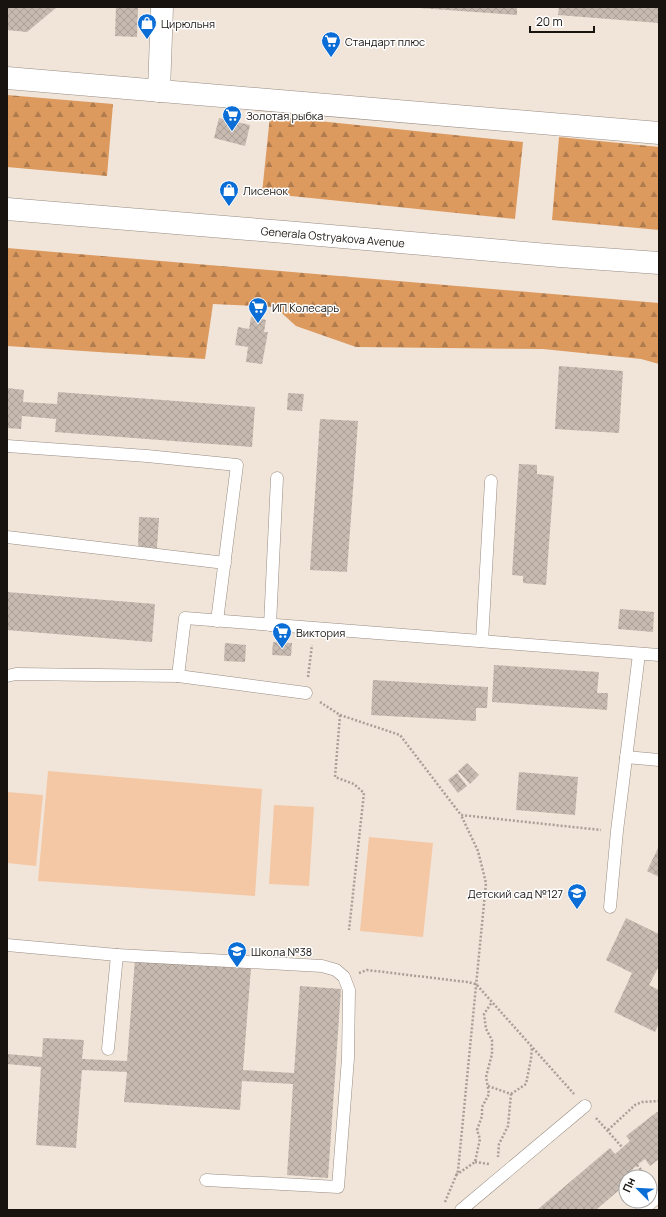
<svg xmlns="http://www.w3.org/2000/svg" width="666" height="1217" viewBox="0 0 666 1217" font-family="Manrope,sans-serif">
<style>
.forest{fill:url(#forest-firs)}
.park{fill:#f4c8a4}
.building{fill:url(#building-cross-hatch)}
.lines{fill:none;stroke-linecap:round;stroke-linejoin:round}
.service-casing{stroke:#988c82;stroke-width:13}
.minor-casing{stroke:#988c82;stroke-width:23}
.primary-casing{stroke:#988c82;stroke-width:23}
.path{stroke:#a99f96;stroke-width:2.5;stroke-dasharray:2 2;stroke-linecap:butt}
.service{stroke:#fff;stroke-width:12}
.minor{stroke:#fff;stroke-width:22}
.primary{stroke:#fff;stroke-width:22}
.labels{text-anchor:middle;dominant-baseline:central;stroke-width:3;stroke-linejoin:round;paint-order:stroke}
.poi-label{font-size:11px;fill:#18130f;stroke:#fff;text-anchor:start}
.street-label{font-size:11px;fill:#18130f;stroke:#fff}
</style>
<defs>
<pattern id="forest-firs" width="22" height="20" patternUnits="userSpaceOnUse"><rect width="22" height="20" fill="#dc9a5f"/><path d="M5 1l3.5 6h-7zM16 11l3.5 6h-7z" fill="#b17c4d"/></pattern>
<pattern id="building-cross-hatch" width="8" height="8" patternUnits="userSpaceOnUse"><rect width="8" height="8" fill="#c7bab0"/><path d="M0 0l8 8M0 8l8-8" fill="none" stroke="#aa9f96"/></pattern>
</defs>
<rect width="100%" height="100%" fill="#f1e4d9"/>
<!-- forest -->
<g class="forest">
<polygon points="7,95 113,104 107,176 7,167"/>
<polygon points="270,116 523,142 515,219 262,193"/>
<polygon points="559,137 659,147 659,230 552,220"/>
<polygon points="7,248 659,303 659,364 641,359 543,349 356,347 296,326 275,307 213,304 205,359 7,346"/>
</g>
<!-- park -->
<g class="park">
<polygon points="48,771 262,789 255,896 38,881"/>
<polygon points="7,792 43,795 36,866 7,863"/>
<polygon points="274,805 314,807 309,886 269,884"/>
<polygon points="369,837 433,843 423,937 360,931"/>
</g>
<!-- building -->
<g class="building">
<polygon points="7,7 57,7 27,32 7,30"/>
<polygon points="116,7 138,7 137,37 115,36"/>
<polygon points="419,7 517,7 517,15 419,8"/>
<polygon points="559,7 659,7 659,23 558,15"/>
<polygon points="219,118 250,125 245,146 214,138"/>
<polygon points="251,317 266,320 264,332 268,332 262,364 246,362 248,347 235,345 238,327 249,329"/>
<polygon points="559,366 623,371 619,433 555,429"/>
<polygon points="7,388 24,390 23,402 57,404 58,392 255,407 252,447 55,432 56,419 22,416 21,429 7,428"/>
<polygon points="288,393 304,394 302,411 287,410"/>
<polygon points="320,419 358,421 347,572 310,570"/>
<polygon points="519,464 537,465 537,474 554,476 546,585 523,583 523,576 512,575"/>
<polygon points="139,517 159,518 157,548 138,547"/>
<polygon points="7,592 155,604 152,642 7,630"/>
<polygon points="620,609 654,612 653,632 618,629"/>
<polygon points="273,642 292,643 291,656 272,655"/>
<polygon points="225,643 246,645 245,662 224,661"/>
<polygon points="494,665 599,672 597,693 608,693 607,710 492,702"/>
<polygon points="373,680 488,687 487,708 476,708 476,721 371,715"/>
<polygon points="467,763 479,775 470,784 458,771"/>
<polygon points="519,772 578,777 575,815 516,810"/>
<polygon points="457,773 467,786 458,793 448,780"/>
<polygon points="659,846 659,877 647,871"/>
<polygon points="626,918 659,934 659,966 649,985 659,990 659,1023 655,1032 614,1012 632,973 606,960"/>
<polygon points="135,959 251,968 243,1070 294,1073 300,986 341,989 328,1178 287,1175 293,1084 242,1081 240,1110 124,1102 127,1072 82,1070 76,1148 36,1145 41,1067 7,1064 7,1054 42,1057 43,1038 84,1040 82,1059 127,1061"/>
<polygon points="657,1112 659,1112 659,1159 650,1166 645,1159 637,1165 630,1172 634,1177 626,1177 626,1184 596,1210 537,1210 610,1148 615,1154 630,1141 626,1136"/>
</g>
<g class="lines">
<!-- service casing -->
<g class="service-casing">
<g id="service">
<polyline points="7,446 147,456 237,465 217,621"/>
<polyline points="7,537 225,563"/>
<polyline points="270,625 277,478"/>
<polyline points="482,641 491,481"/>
<polyline points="7,676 16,674 178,676 306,693"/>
<polyline points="178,676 185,618 659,655"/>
<polyline points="626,757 659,760"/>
<polyline points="610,907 617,831 639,654"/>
<polyline points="7,945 117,955 108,1049"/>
<polyline points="117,955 322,966 336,970 344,977 349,990 348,1058 338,1187 206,1180"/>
<polyline points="461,1210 585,1106"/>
<polyline points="642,1210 659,1196"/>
</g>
</g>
<!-- minor casing -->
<g class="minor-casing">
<g id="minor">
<polyline points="7,78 659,133"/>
<polyline points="159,91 162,7"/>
</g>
</g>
<!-- primary casing -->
<g class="primary-casing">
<g id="primary">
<path id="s1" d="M7,209L285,232L560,256L659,263"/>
</g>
</g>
<!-- path -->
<g class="path">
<polyline points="308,677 312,645"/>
<polyline points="320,702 340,715 335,777 354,784 364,793 349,930"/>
<polyline points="340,715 400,735 461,815 601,830"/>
<polyline points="359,973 367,970 467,982 476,984 574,1094"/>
<polyline points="488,1086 511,1094 508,1126 499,1144 498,1157"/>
<polyline points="511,1094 526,1084 531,1059 532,1047"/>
<polyline points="596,1118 622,1147"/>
<polyline points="608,1130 635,1105 642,1102 659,1101"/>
<polyline points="475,1162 489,1164"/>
<polyline points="637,1165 647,1177"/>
<polyline points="456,1175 475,1162 480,1139 477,1130 482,1116 482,1107 489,1094 486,1077 492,1054 492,1040 486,1029 484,1014 492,1002"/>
<polyline points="445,1202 458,1171 486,883 478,851 461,815"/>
</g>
<!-- service -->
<use href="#service" class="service"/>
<!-- minor -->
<use href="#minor" class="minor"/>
<!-- primary -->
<use href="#primary" class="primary"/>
</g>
<!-- icons -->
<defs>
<g id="shop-pin" transform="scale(1)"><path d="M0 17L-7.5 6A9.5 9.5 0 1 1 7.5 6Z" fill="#0b6ed7" stroke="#fff"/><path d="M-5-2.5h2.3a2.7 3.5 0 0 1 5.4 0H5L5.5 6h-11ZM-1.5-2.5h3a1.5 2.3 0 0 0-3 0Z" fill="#fff"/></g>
<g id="supermarket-pin" transform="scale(1)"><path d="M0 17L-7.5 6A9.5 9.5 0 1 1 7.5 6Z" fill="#0b6ed7" stroke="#fff"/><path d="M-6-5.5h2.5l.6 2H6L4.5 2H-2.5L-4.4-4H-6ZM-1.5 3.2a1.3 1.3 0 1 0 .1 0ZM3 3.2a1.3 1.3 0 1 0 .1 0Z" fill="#fff"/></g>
<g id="school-pin" transform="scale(1)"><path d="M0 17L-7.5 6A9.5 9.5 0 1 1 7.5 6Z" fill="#0b6ed7" stroke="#fff"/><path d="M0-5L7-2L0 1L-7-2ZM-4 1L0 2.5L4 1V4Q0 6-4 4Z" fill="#fff"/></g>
</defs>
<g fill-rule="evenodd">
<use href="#shop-pin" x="147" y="23"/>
<use href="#supermarket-pin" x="331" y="41"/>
<use href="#supermarket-pin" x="232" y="115"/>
<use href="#shop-pin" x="229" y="190"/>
<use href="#supermarket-pin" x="258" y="307"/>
<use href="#supermarket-pin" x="282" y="632"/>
<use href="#school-pin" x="577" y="893"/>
<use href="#school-pin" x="237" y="951"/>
</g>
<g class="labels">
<!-- poi labels -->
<g class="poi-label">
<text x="161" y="23">Цирюльня</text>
<text x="345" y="41">Стандарт плюс</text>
<text x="246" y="115">Золотая рыбка</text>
<text x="243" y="190">Лисенок</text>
<text x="272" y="307">ИП Колесарь</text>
<text x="296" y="632">Виктория</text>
<text x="563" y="893" text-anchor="end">Детский сад №127</text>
<text x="251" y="951">Школа №38</text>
</g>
<!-- street labels -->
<g class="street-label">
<text stroke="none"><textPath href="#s1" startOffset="327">Generala Ostryakova Avenue</textPath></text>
</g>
</g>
<!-- border -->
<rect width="666" height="1217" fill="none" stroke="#18130f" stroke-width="16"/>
<!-- north arrow -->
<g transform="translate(638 1189) rotate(294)"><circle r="19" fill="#ffffff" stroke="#a3a19f"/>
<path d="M0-3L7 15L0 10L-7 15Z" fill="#0b6ed7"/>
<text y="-6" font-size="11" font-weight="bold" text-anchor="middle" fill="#18130f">Пн</text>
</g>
<!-- scale -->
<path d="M530 26v6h64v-6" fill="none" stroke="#18130f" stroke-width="2"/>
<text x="536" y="26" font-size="12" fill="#18130f" stroke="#ffffff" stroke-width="3" paint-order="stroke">20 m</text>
</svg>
